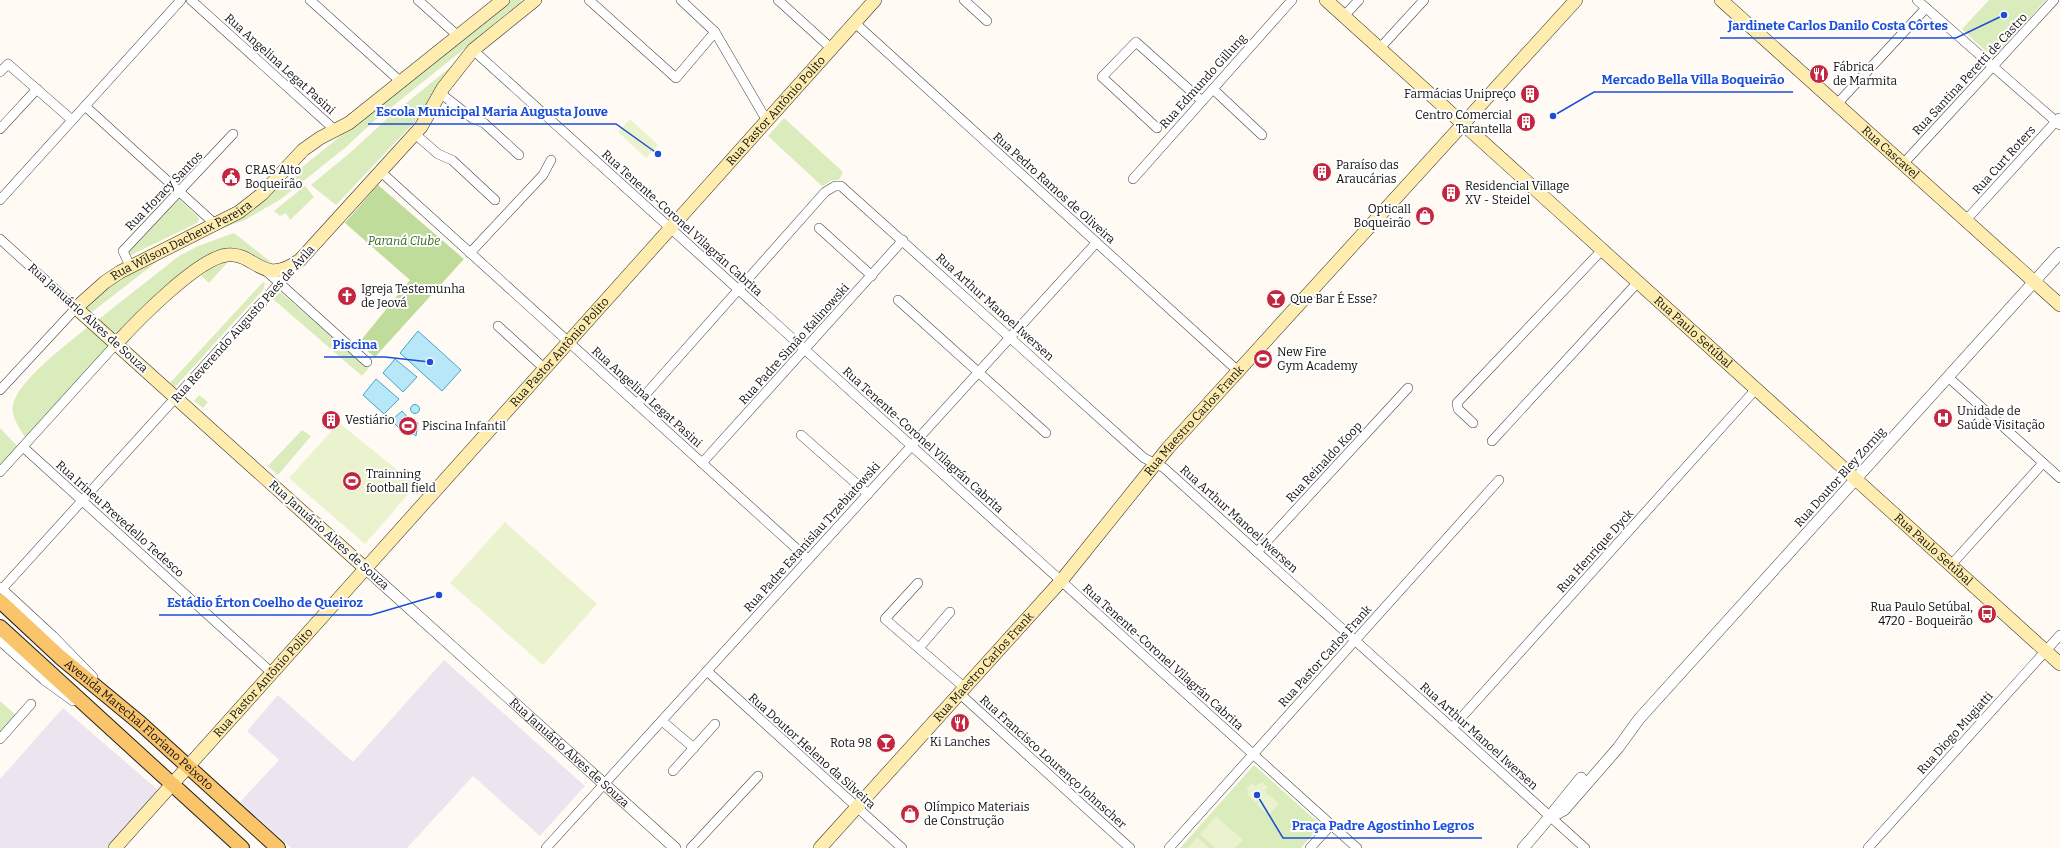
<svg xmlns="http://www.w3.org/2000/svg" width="2060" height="848" viewBox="0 0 2060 848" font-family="Bitter,serif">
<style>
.industrial{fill:#ece5ef}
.green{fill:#daebbc}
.forest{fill:#c0dc9b}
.pitch{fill:#eaf2ce}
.water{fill:#b8e7f7;stroke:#3ea7cf}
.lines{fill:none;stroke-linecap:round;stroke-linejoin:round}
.minor-casing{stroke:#434343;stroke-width:10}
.tertiary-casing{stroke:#434343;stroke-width:12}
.secondary-casing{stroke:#323232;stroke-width:14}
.primary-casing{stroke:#212121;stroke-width:16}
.minor{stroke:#fff;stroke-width:9}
.tertiary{stroke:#fff;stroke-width:11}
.secondary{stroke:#ffecaf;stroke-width:13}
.primary{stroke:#f9c46a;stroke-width:14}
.labels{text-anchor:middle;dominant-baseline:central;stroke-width:4;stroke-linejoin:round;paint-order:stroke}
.street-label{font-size:12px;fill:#101010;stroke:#fff}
.poi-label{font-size:12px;fill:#101010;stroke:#fff;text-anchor:start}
.park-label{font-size:12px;font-style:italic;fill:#386a1f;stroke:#fff}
.leader{fill:none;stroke:#1d4ed8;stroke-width:1.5}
.callout-dot{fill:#1d4ed8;stroke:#fff;stroke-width:1.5}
.callout-label{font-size:13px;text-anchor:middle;font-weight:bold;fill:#1d4ed8;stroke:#fff;stroke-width:4;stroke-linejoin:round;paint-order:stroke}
</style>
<rect width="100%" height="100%" fill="#fffbf4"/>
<!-- industrial -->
<g class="industrial">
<polygon points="444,660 585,786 540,836 473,776 407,848 291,848 240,802 279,760 247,731 278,695 353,762"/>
<polygon points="63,708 159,791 108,848 0,848 0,779"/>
</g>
<!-- green -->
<g class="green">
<polygon points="509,0 521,0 521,2 494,24 484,35 464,49 373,122 346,147 281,199 245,220 220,229 254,206"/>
<polygon points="1989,0 2046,0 1993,58 1962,29"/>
<polygon points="458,61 421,115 336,205 311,185 351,152 389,117"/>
<polygon points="784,118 843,172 839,180 832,180 822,186 768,136"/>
<polygon points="305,186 314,197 290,220 286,213 280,216 274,211"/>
<polygon points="179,199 198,217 199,220 197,223 131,255 128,254 128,251"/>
<path d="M234,233L272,263L268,265C246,252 234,241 209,256L115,336L99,319L179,256L198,246Z"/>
<polygon points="181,243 88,315 84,310 100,291"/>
<polygon points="224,261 228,262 209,283 201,276 212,267"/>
<polygon points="263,282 265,284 263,290 175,387 170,383"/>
<polygon points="280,292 369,368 362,376 273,299"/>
<path d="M90,325L111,344L25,437C20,429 14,421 13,412C8,386 71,342 90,325Z"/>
<polygon points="199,395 208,402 203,408 194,401"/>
<polygon points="0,428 17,446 0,464"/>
<polygon points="302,430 311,436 278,475 268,466"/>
<polygon points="0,701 17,716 0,734"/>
<polygon points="1254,765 1321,825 1301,848 1180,848"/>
</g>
<!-- forest -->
<polygon class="forest" points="378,185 464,259 375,357 358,344 410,280 345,223"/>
<!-- pitch -->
<g class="pitch">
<polygon points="630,119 658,145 646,158 618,132"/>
<polygon points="339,423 416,485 365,544 289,478"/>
<polygon points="505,522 597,604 543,665 450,583"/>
<polygon points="1262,782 1268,787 1265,790 1267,792 1265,795 1268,794 1279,804 1269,815 1257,805 1259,802 1258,801 1256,803 1247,794 1249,792 1246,789 1252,783 1255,786"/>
<polygon points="1216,816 1243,840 1235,848 1215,848 1200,834"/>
<polygon points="1197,837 1209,848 1188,848"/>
</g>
<!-- water -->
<g class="water">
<polygon points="418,331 461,370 442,391 400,353"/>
<polygon points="395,359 417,377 403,392 383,373"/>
<polygon points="376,379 399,399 384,414 363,395"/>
<circle cx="415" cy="409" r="4.5"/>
<polygon points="402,411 409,419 418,423 416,436 407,429 401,430 394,423 394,418"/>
</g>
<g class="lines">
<!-- minor casing -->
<g class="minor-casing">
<g id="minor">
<polyline points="191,0 335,130"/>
<polyline points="310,0 401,82"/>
<polyline points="418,0 458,36"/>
<polyline points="589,0 676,78 715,32"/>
<polyline points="681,0 715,32 767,121"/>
<polyline points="778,0 832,49"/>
<polyline points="964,0 987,21"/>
<polyline points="1917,0 2060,125"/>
<polyline points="1344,16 1359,0"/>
<polyline points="855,23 1238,371"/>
<polyline points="1380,48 1424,0"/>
<polyline points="473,50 1357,848"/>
<polyline points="0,72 8,64 72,120"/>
<polyline points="1213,89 1262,135"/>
<polyline points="440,93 472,118 484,123 519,155"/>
<polyline points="1837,104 1926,8"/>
<polyline points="85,106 215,224"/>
<polyline points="1157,128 1102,77 1136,42 1202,101"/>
<polyline points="0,129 37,89"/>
<polyline points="415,134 438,154 452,160 495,200"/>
<polyline points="1903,164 2054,0"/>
<polyline points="381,172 808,559"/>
<polyline points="1133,179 1292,0"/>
<polyline points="0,200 181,0"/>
<polyline points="1966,220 2059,118"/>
<polyline points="819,228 872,276"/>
<polyline points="0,239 76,308 0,390"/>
<polyline points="470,253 543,175 551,160"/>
<polyline points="130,266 123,251 233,134"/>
<polyline points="265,270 367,362"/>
<polyline points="898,300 1046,433"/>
<polyline points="498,326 545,369"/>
<polyline points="1948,377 2060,478"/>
<polyline points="637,404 825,192 835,186 841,186 1144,458 1164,468 1585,848"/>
<polyline points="1473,423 1458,409 1457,403 1602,250"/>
<polyline points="801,435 868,494"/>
<polyline points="1492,441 1638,282"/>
<polyline points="23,447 272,673"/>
<polyline points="702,463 903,240"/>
<polyline points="0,472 116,344"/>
<polyline points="1257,552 1408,388"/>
<polyline points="1951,565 2043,463"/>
<polyline points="918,583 885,619 965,688"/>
<polyline points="0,587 53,636 93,677"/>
<polyline points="2,589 295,266"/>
<polyline points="0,641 44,680 73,701"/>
<polyline points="919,648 950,612"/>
<polyline points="707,671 902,848"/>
<polyline points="959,693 1130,848"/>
<polyline points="662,721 694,748"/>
<polyline points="1452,728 1756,389"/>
<polyline points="0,739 31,704"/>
<polyline points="673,771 715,724"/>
<polyline points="546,848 1096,243"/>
<polyline points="691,848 758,776"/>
<polyline points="1169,848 1499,480"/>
<polyline points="1310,848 1331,825"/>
<polyline points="1868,848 2060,635"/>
</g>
</g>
<!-- tertiary casing -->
<g class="tertiary-casing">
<g id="tertiary">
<path id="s1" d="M366,569L675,848"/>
<polyline points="1551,817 1564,810 1618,748 1639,719 2060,253"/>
<path d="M1523,848C1544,825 1561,802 1581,778"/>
</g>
</g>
<!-- secondary casing -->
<g class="secondary-casing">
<g id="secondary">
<path id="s2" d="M1326,0L2060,664"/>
<path id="s3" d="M1721,0L2060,305"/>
<path d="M116,344C136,322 198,258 227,255C256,252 262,288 300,260L421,127L443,88L473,50L535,0"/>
<path id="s4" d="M366,569L76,308L105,282L120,272L239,212L262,194L303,150L320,138L349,123L503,0"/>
<path id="s5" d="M115,848L875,0"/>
<path id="s6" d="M820,848L1061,581L1168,448L1576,0"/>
</g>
</g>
<!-- primary casing -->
<g class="primary-casing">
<g id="primary">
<path id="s7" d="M0,601L60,657L140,723L278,848"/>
<polyline points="0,627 242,848"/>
</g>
</g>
<!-- minor -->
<use href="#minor" class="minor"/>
<!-- tertiary -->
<use href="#tertiary" class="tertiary"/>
<!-- secondary -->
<use href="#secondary" class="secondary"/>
<!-- primary -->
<use href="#primary" class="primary"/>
</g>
<!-- icons -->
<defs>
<g id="restaurant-disc" transform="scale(1)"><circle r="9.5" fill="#c32641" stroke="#fff"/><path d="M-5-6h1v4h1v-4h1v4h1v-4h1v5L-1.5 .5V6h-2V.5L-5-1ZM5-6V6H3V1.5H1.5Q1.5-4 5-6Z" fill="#fff"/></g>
<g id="building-disc" transform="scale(1)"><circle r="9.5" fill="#c32641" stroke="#fff"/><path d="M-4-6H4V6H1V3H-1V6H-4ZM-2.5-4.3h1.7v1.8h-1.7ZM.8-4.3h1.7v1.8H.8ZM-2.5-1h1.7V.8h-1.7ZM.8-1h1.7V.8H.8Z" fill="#fff"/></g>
<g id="civic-disc" transform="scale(1)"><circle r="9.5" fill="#c32641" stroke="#fff"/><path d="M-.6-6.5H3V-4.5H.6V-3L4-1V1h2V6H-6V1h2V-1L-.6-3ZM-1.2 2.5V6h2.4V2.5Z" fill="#fff"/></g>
<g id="shop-disc" transform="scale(1)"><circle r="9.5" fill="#c32641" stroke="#fff"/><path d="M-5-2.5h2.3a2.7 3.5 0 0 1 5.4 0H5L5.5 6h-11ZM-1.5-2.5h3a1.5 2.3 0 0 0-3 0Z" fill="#fff"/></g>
<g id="church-disc" transform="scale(1)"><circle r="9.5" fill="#c32641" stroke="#fff"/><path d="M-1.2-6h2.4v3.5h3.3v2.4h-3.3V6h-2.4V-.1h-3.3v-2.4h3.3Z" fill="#fff"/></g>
<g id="bar-disc" transform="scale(1)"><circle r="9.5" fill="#c32641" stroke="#fff"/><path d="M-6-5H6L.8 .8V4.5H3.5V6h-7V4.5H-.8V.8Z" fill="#fff"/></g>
<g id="stadium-disc" transform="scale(1)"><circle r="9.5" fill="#c32641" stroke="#fff"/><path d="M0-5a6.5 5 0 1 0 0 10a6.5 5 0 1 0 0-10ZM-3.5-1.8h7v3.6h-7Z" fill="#fff"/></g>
<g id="hospital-disc" transform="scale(1)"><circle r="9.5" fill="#c32641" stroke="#fff"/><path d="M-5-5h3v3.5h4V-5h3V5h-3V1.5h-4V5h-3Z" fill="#fff"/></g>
<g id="bus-disc" transform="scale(1)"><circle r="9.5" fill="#c32641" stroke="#fff"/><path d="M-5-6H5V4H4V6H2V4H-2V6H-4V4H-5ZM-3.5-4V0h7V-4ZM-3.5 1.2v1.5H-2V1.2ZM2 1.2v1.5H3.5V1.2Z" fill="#fff"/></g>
</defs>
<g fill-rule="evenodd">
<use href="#restaurant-disc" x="1819" y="74"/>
<use href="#building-disc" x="1530" y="94"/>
<use href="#building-disc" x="1526" y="122"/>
<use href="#building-disc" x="1322" y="172"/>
<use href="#civic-disc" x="231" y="177"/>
<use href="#building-disc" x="1451" y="193"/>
<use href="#shop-disc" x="1425" y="216"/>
<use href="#church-disc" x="347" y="296"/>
<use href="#bar-disc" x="1276" y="299"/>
<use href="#stadium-disc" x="1263" y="359"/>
<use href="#hospital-disc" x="1943" y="418"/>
<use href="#building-disc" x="331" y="420"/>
<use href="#stadium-disc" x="408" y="426"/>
<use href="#stadium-disc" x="352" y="481"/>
<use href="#bus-disc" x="1987" y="614"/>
<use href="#restaurant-disc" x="960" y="723"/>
<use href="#bar-disc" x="886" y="743"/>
<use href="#shop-disc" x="910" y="814"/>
</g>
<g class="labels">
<!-- street labels -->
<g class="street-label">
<text transform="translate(280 64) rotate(42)">Rua Angelina Legat Pasini</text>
<text transform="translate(1970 74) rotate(-47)">Rua Santina Peretti de Castro</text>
<text transform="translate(1203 81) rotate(-48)">Rua Edmundo Gillung</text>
<text stroke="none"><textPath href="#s5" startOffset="990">Rua Pastor Antônio Polito</textPath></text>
<text stroke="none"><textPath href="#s3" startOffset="228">Rua Cascavel</textPath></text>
<text transform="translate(2004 160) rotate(-48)">Rua Curt Roters</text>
<text transform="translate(1054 188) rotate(42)">Rua Pedro Ramos de Oliveira</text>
<text transform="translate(164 191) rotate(-46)">Rua Horacy Santos</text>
<text transform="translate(682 223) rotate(42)">Rua Tenente-Coronel Vilagrán Cabrita</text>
<text stroke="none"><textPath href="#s4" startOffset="516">Rua Wilson Dacheux Pereira</textPath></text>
<text transform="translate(995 307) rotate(42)">Rua Arthur Manoel Iwersen</text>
<text transform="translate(88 318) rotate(42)">Rua Januário Alves de Souza</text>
<text transform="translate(243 324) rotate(-48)">Rua Reverendo Augusto Paes de Ávila</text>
<text stroke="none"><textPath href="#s2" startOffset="495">Rua Paulo Setúbal</textPath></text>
<text transform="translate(794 344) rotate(-48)">Rua Padre Simão Kalinowski</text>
<text stroke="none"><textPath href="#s5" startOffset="666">Rua Pastor Antônio Polito</textPath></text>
<text transform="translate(647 397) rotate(42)">Rua Angelina Legat Pasini</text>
<text stroke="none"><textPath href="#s6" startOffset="568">Rua Maestro Carlos Frank</textPath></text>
<text transform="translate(923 440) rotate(42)">Rua Tenente-Coronel Vilagrán Cabrita</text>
<text transform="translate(1324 462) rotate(-47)">Rua Reinaldo Koop</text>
<text transform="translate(1840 477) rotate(-48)">Rua Doutor Bley Zornig</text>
<text transform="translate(120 519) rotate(42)">Rua Irineu Prevedello Tedesco</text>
<text transform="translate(1239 519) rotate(42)">Rua Arthur Manoel Iwersen</text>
<text transform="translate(329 535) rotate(42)">Rua Januário Alves de Souza</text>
<text transform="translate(812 537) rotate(-48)">Rua Padre Estanislau Trzebiatowski</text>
<text stroke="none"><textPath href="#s2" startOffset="819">Rua Paulo Setúbal</textPath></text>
<text transform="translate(1595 551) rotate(-48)">Rua Henrique Dyck</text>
<text transform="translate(1325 656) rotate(-48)">Rua Pastor Carlos Frank</text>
<text transform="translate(1163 657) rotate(42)">Rua Tenente-Coronel Vilagrán Cabrita</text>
<text stroke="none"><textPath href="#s6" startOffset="244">Rua Maestro Carlos Frank</textPath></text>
<text stroke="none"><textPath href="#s5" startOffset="222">Rua Pastor Antônio Polito</textPath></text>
<text stroke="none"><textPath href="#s7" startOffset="186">Avenida Marechal Floriano Peixoto</textPath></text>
<text transform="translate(1955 733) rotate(-48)">Rua Diogo Mugiatti</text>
<text transform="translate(1479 736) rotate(42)">Rua Arthur Manoel Iwersen</text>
<text transform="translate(812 751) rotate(42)">Rua Doutor Heleno da Silveira</text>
<text stroke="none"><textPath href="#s1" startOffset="274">Rua Januário Alves de Souza</textPath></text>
<text transform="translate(1053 762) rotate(42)">Rua Francisco Lourenço Johnscher</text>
</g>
<!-- poi labels -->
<g class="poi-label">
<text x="1833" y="67">Fábrica<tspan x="1833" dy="14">de Marmita</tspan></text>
<text x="1516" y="94" text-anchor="end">Farmácias Unipreço</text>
<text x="1512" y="115" text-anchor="end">Centro Comercial<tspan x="1512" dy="14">Tarantella</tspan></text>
<text x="1336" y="165">Paraíso das<tspan x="1336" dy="14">Araucárias</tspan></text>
<text x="245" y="170">CRAS Alto<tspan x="245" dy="14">Boqueirão</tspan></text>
<text x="1465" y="186">Residencial Village<tspan x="1465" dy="14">XV - Steidel</tspan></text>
<text x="1411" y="209" text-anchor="end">Opticall<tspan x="1411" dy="14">Boqueirão</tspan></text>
<text x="361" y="289">Igreja Testemunha<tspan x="361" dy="14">de Jeová</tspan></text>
<text x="1290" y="299">Que Bar É Esse?</text>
<text x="1277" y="352">New Fire<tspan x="1277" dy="14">Gym Academy</tspan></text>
<text x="1957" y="411">Unidade de<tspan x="1957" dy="14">Saúde Visitação</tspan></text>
<text x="345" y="420">Vestiário</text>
<text x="422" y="426">Piscina Infantil</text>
<text x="366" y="474">Trainning<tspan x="366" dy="14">football field</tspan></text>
<text x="1973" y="607" text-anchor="end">Rua Paulo Setúbal,<tspan x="1973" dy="14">4720 - Boqueirão</tspan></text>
<text x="960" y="742" text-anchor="middle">Ki Lanches</text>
<text x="872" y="743" text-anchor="end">Rota 98</text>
<text x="924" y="807">Olímpico Materiais<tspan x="924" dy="14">de Construção</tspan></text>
</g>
<!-- park labels -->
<g class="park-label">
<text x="404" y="241">Paraná Clube</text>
</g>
</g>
<!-- callouts -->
<path class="leader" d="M2004 15L1956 38H1720M1553 116L1594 92H1793M658 154L616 124H368M430 362L385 357H324M439 595L371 615H159M1257 795L1283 838H1482"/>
<g class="callout-dot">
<circle cx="2004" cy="15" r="4"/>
<circle cx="1553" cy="116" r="4"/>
<circle cx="658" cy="154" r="4"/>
<circle cx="430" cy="362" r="4"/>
<circle cx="439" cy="595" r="4"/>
<circle cx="1257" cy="795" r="4"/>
</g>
<g class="callout-label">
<text x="1838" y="30">Jardinete Carlos Danilo Costa Côrtes</text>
<text x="1693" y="84">Mercado Bella Villa Boqueirão</text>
<text x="492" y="116">Escola Municipal Maria Augusta Jouve</text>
<text x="355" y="349">Piscina</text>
<text x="265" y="607">Estádio Érton Coelho de Queiroz</text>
<text x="1383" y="830">Praça Padre Agostinho Legros</text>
</g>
</svg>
